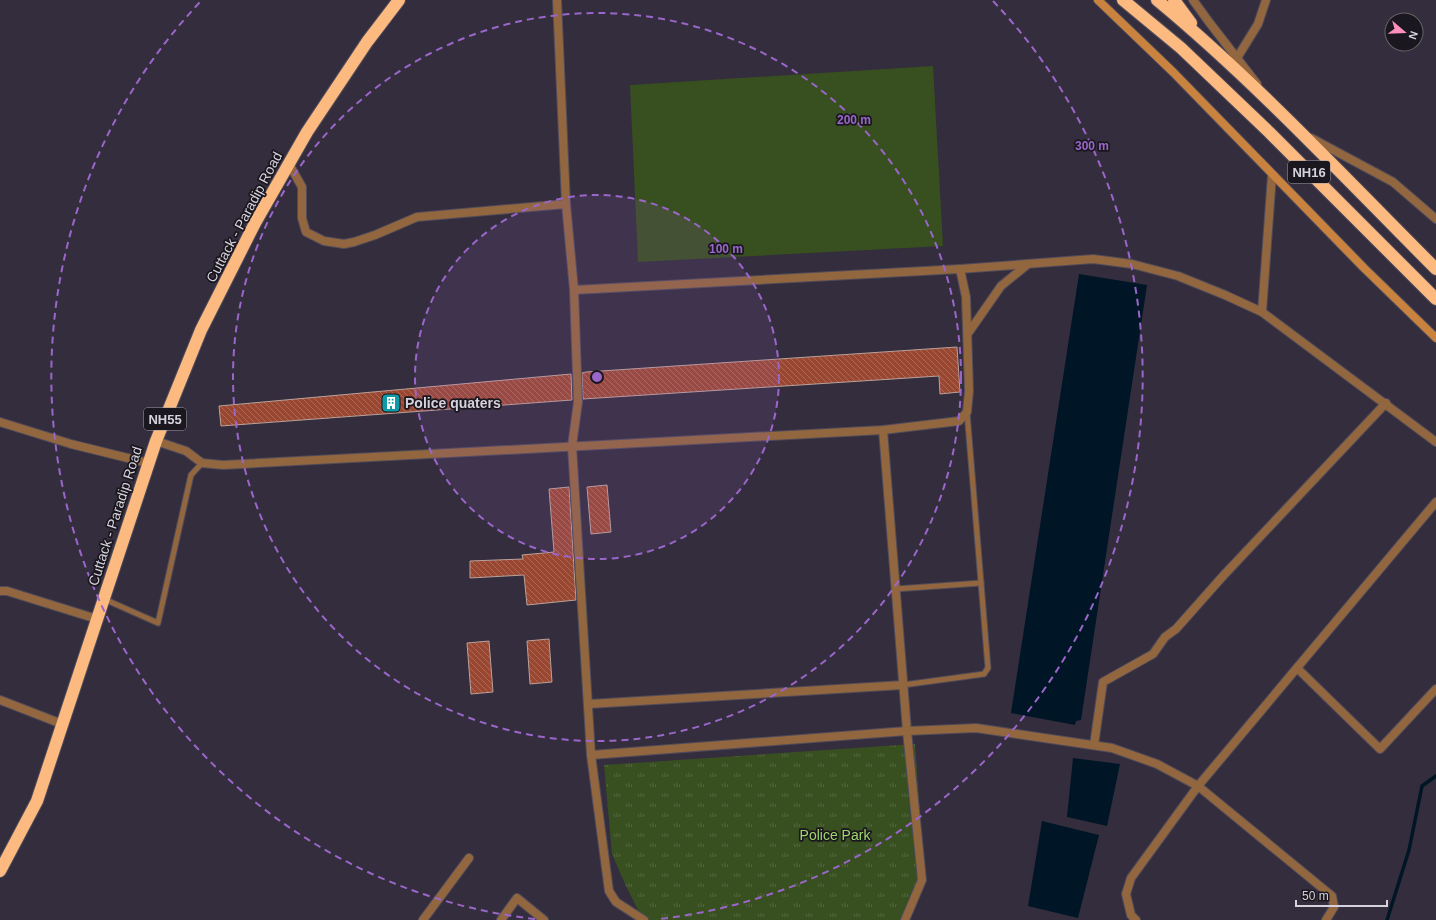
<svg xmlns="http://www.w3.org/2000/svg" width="1436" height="920" viewBox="0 0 1436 920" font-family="Arial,sans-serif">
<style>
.grass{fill:url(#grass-tufts)}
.garden{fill:#384f20}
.water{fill:#001626}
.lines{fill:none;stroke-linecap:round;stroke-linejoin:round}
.stream{stroke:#001626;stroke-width:3.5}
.building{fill:url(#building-back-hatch);stroke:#baa19a}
.lane-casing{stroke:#504b5a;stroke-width:7}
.street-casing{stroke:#504b5a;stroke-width:10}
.secondary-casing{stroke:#504b5a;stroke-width:10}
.highway-casing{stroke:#504b5a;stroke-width:14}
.lane{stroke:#92663e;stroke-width:5}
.street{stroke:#92663e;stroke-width:8}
.secondary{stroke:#c9833f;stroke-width:8}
.highway{stroke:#fcba80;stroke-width:12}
.ring{fill:none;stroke:#9b66ca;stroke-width:2;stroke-dasharray:7 5}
.labels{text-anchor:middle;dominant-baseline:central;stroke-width:3.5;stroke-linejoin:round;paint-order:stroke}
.shield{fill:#1a171e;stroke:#9e9aa4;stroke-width:1}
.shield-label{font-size:13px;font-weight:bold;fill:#d6d2dd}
.street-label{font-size:14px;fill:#d6d2dd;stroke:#1a171e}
.poi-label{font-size:14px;font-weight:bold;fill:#d6d2dd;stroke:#1a171e;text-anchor:start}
.park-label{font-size:14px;fill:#a1d66c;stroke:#1a171e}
.centre{fill:#9b66ca;stroke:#1a171e;stroke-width:2}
.ring-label{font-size:12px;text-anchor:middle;font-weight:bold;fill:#9b66ca;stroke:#1a171e;stroke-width:3.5;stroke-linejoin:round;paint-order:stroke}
</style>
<defs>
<pattern id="grass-tufts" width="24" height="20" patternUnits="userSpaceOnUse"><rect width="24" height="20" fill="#384f20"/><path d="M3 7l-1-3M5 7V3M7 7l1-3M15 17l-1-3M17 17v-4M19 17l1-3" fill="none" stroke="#546740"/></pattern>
<pattern id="building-back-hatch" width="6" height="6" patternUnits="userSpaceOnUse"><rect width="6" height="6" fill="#9a4732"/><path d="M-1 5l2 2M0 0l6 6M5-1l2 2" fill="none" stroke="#ac6959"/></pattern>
</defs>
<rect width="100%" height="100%" fill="#332d3d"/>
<!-- grass -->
<polygon class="grass" points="915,744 921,828 922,878 910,920 650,920 640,914 626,886 612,854 604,765"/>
<!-- garden -->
<polygon class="garden" points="933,66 943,246 638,262 630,85"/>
<!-- water -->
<g class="water">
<polygon points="1079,274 1147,285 1081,720 1076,721 1075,725 1011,713"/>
<polygon points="1073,758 1120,764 1107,826 1067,817"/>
<polygon points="1042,821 1099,835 1078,918 1028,906"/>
</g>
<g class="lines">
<!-- stream -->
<polyline class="stream" points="1387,920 1409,850 1422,786 1436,776"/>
</g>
<!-- building -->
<g class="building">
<polygon points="957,347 960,392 940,394 939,376 583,399 582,373 586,372"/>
<polygon points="571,374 572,400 221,426 219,406"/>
<polygon points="607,485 611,532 591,534 587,487"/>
<polygon points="569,487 576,600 527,605 524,575 470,578 470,561 523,559 522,555 554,552 549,489"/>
<polygon points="549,639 552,682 530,684 527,641"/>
<polygon points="489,641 493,692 471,694 467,643"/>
</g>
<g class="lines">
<!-- lane casing -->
<g class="lane-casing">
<g id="lane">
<polyline points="895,589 981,583"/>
<polyline points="104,599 158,623 191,475 202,463"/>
<polyline points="903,685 984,674 988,668 967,412"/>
</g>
</g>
<!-- street casing -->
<g class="street-casing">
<g id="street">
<polyline points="557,0 566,204 574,290 578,402 572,446 591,755 609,891 616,902 644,920"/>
<polyline points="1193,0 1209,22 1257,84"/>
<polyline points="1237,58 1258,24 1266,0"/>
<polyline points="1311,138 1393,182 1436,219"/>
<polyline points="289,164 302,187 302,218 306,232 324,241 344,244 354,242 375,235 417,217 566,204"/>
<polyline points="574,290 960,269 1093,259 1132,264 1178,276 1225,295 1262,312 1436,442"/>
<polyline points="1262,312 1272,175"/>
<polyline points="969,332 1001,286 1028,264"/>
<polyline points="0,422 71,444 148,463"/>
<polyline points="883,430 907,731 922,880 905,920"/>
<polyline points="156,441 186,451 202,463 223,465 883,430 959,421 967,412 969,391 966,297 960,269"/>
<polyline points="0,591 7,591 97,619"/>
<polyline points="1297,668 1380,749 1436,689"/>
<polyline points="0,700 62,724"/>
<polyline points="589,704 903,685"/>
<polyline points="1094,745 1103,682 1153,654 1165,637 1176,629 1223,576 1386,403"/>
<polyline points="591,755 907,731 976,728 1112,748 1157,764 1198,786 1332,896 1334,907 1326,920"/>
<polyline points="423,920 469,858"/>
<polyline points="501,920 517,898 544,920"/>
<polyline points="1136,920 1131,915 1126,894 1131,878 1198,786 1436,502"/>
</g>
</g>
<!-- secondary casing -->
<g class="secondary-casing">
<polyline id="secondary" points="1098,0 1173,72 1364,268 1436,338"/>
</g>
<!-- highway casing -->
<g class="highway-casing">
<g id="highway">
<polyline points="1123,0 1181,48 1269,132 1436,299"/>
<path d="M1157,0C1256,82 1345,178 1436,269"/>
<polyline points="1174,0 1191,23"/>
<polyline points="0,871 37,801 156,441 201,330 255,223 307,132 367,42 399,0"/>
</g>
</g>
<!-- lane -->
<use href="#lane" class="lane"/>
<!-- street -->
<use href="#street" class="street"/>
<!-- secondary -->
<use href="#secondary" class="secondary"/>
<!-- highway -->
<use href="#highway" class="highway"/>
</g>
<!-- distance rings -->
<circle cx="597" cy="377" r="182" fill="#9b66ca" fill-opacity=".12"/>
<g class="ring">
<circle cx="597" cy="377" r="182"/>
<circle cx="597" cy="377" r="364"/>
<path d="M535 919A546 546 0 0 1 201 1M993 1A546 546 0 0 1 659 919"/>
</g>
<!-- icons -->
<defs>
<g id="building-square" transform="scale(1)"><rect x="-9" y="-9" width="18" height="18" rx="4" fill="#0f9aa8" stroke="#1a171e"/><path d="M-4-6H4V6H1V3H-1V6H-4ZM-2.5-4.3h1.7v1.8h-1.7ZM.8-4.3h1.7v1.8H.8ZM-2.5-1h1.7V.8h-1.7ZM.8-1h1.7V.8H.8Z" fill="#fff"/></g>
</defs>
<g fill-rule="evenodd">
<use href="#building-square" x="391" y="403"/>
</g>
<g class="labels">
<!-- shield labels -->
<g class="shield">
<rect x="1288" y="161" width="42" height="22" rx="3"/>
<rect x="144" y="408" width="42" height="22" rx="3"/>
</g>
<g class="shield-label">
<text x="1309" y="172">NH16</text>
<text x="165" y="419">NH55</text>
</g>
<!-- street labels -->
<g class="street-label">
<text transform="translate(244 217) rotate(-62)">Cuttack - Paradip Road</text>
<text transform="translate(115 516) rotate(-72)">Cuttack - Paradip Road</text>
</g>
<!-- poi labels -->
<g class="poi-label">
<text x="405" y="403">Police quaters</text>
</g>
<!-- park labels -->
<g class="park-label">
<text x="835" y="835">Police Park</text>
</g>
</g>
<circle cx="597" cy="377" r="6" class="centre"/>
<g class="ring-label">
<text x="854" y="124">200 m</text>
<text x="1092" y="150">300 m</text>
<text x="726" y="253">100 m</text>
</g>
<!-- north arrow -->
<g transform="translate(1404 32) rotate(109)"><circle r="19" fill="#1a171e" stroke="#65626a"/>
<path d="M0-3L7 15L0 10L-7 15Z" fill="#fe8ebd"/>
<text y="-6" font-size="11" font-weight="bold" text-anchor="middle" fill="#d6d2dd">N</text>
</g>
<!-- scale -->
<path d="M1296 900v6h91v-6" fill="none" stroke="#d6d2dd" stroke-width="2"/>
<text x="1302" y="900" font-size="12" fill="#d6d2dd" stroke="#1a171e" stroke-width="3" paint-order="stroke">50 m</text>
</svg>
